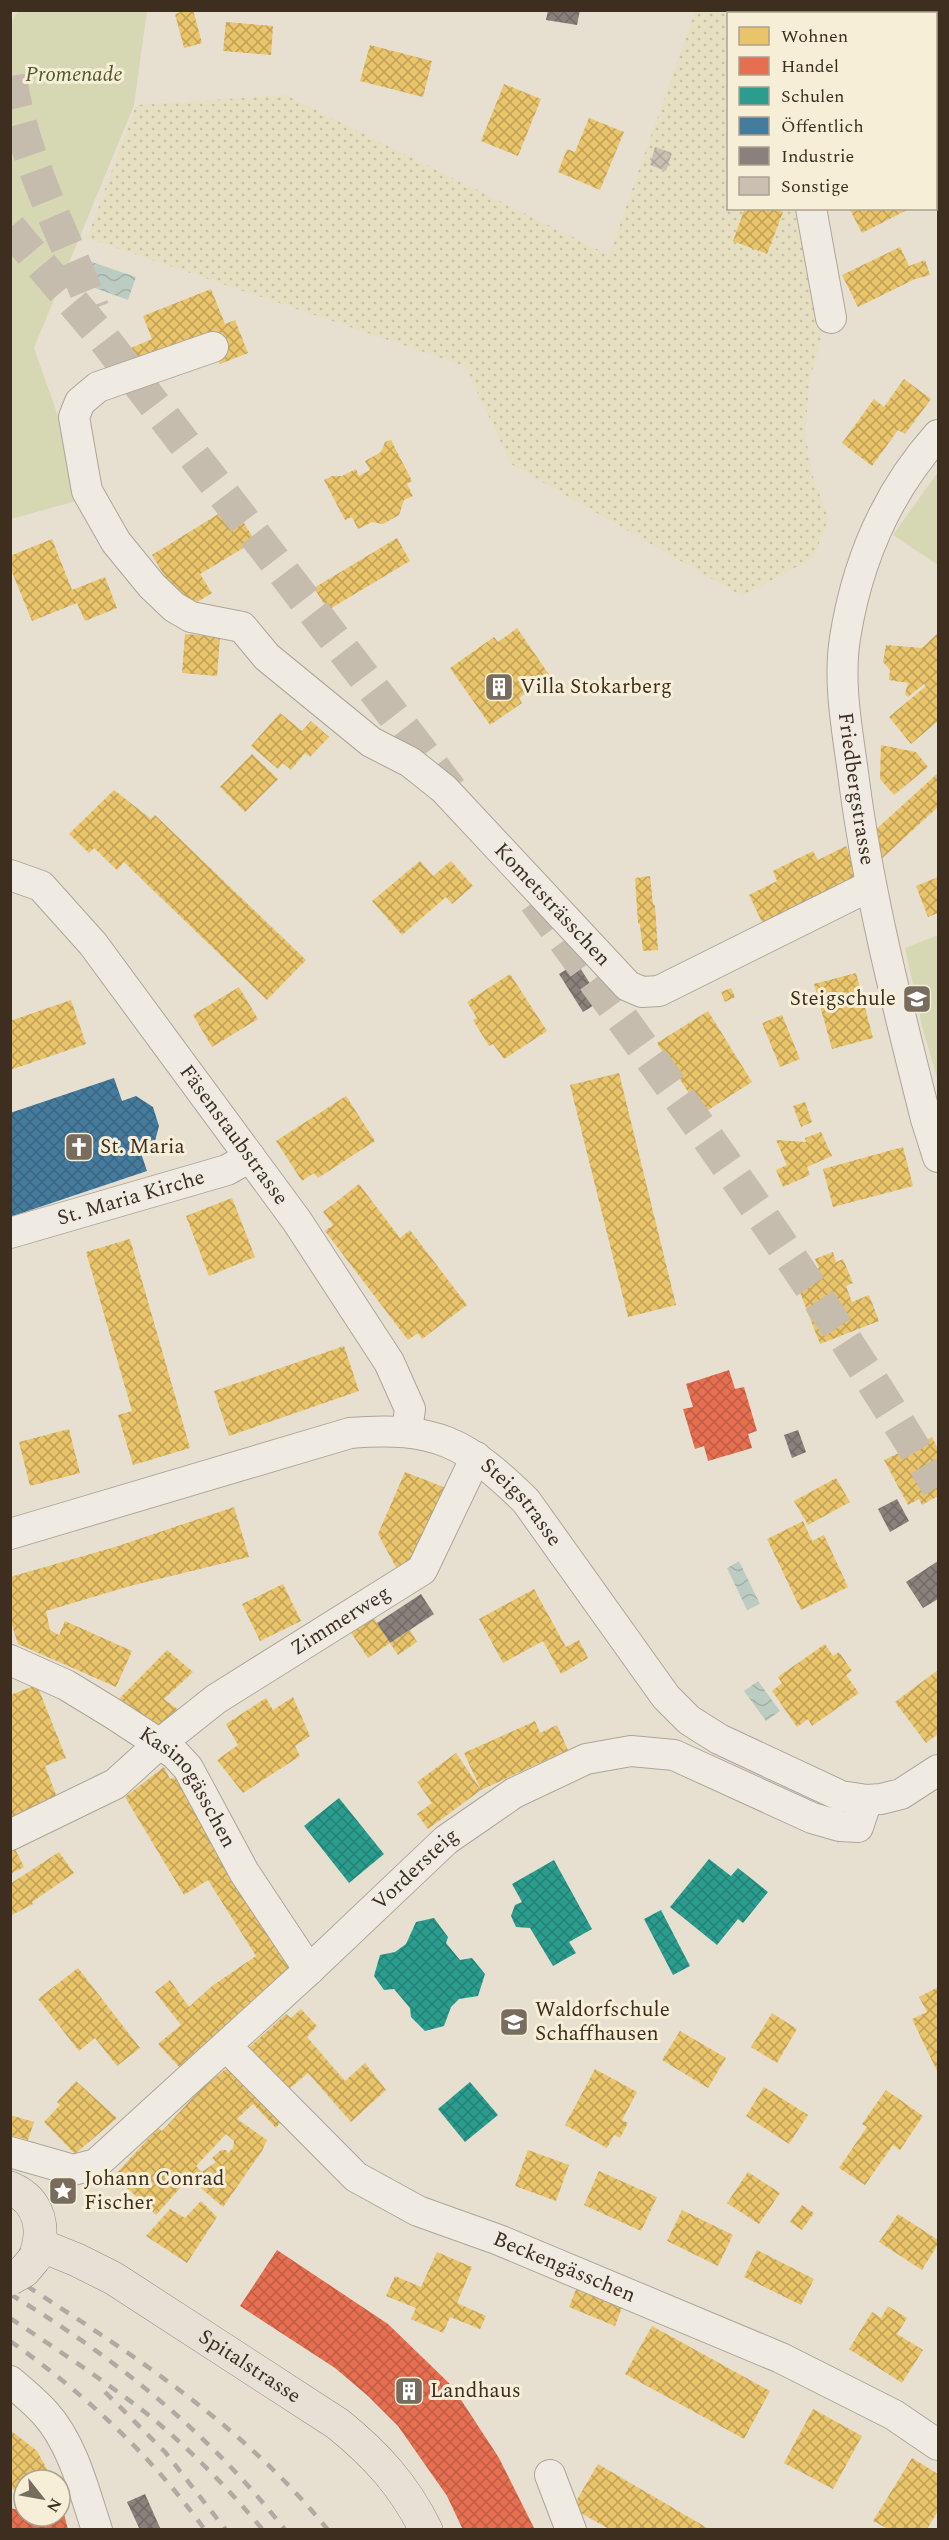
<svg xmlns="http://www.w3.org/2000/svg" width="949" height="2540" viewBox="0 0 949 2540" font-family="Spectral,serif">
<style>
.farmland{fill:url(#farmland-dots)}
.park{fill:#d6d7b3}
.water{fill:url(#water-waves)}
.homes{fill:url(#homes-cross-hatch);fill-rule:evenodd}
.shops{fill:url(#shops-cross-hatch)}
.schools{fill:url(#schools-cross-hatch)}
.public{fill:url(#public-cross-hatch)}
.industry{fill:url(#industry-cross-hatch)}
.building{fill:url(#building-cross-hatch)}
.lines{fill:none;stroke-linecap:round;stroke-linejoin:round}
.highway-tunnel{stroke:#c5bcae;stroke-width:33;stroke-dasharray:33 16;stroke-linecap:butt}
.minor-casing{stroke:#ada599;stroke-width:32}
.major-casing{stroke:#928b80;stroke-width:34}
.minor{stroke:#efebe3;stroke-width:30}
.major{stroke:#e6e1d4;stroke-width:33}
.rail{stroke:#afaaa2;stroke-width:4.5;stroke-dasharray:10 10;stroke-linecap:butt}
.major-bridge-casing{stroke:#928b80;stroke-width:34;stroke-linecap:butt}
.major-bridge{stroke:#e6e1d4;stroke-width:33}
.labels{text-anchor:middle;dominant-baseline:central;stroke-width:6;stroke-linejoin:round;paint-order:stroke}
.park-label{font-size:21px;font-style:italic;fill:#4d5a26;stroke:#f7eed8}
.poi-label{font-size:21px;fill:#3d2e20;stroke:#f7eed8;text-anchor:start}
.street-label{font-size:21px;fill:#3d2e20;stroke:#f7eed8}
</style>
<defs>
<pattern id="farmland-dots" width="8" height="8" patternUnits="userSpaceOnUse" patternTransform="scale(1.5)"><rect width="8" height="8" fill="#e6dfc2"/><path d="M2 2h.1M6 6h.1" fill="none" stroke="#c6c0a6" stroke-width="1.8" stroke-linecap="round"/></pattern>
<pattern id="water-waves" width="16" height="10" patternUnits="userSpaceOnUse" patternTransform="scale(1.5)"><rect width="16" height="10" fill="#bcccc2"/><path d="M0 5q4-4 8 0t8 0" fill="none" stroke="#a2b0a6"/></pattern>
<pattern id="homes-cross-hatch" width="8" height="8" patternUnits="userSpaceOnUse" patternTransform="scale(1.5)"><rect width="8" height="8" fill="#e9c46a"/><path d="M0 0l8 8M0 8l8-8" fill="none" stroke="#bea057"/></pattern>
<pattern id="shops-cross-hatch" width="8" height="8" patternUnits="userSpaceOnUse" patternTransform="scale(1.5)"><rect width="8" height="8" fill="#e76f51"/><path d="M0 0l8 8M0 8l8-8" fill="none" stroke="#bc5c43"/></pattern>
<pattern id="schools-cross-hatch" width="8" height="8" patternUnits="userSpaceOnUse" patternTransform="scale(1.5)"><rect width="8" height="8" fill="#2a9d8f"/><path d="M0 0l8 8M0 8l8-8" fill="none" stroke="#258074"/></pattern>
<pattern id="public-cross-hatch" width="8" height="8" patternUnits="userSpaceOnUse" patternTransform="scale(1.5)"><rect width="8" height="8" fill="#457b9d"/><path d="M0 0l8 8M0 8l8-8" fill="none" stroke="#3b6580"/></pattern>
<pattern id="industry-cross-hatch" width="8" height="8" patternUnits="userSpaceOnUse" patternTransform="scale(1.5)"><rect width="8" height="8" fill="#8a817c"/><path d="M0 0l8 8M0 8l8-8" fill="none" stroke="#726a65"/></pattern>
<pattern id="building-cross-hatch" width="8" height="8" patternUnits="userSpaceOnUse" patternTransform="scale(1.5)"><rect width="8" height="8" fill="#cbbfb2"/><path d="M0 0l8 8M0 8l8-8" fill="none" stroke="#afa499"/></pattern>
</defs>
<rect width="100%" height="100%" fill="#e7e0d1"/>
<!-- farmland -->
<polygon class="farmland" points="695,11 733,11 744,13 728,14 728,208 795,209 824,331 810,378 805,433 813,477 829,519 813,558 742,596 511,464 465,366 87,238 136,105 286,95 609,255"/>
<!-- park -->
<g class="park">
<polygon points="18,11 147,11 134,105 34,348 87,498 11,519 11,23"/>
<polygon points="938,472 938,565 893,535"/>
<polygon points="938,935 938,1081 922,1026 905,948"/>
</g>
<!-- water -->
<g class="water">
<polygon points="83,259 136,277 128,300 76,281"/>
<polygon points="739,1561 760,1604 747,1610 727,1568"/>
<polygon points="758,1681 780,1711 766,1721 744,1691"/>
</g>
<!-- homes -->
<g class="homes">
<polygon points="187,10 193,10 202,43 184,48 175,14"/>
<polygon points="226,22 273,26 271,55 223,51"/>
<polygon points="370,45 432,61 423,97 360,81"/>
<polygon points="504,84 541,99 518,156 481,141"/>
<polygon points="589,118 624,132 600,190 558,172 567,149 575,152"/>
<polygon points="745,208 772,208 783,212 767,254 733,241"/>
<polygon points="849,208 911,208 862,233"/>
<polygon points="900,247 909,266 925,260 930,275 915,279 858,307 842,275"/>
<polygon points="211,289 225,324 235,320 248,353 220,364 210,338 131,369 124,351 152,339 143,316"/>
<polygon points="904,379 931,399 905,434 898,430 872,466 842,443 874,399 884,407"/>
<polygon points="391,440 412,481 407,484 413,496 404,500 399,515 383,524 372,522 358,529 352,517 345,520 324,480 332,476 342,476 356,469 359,476 370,470 365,461 381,452 385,442"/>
<polygon points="233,505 255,541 200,574 212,593 189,607 178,588 173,590 152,555"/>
<polygon points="397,538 410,561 328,610 314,588"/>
<polygon points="52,539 72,590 105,577 117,608 85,621 77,603 32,621 10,567 10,556"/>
<polygon points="517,628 550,676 519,698 522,703 490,725 450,668 494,637 498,642"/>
<polygon points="938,633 938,721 911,744 889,717 926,686 924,684 908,697 905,694 908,683 889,680 890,670 883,662 886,645 922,648"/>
<polygon points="185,634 220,637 217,676 182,673"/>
<polygon points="280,713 302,731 311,721 329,737 310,757 305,753 291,770 283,763 278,769 251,746"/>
<polygon points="881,745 916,752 928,767 894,795 880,779"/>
<polygon points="252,754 278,779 245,812 220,787"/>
<polygon points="938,773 938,807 878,862 872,833"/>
<polygon points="114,790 151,819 155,815 306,960 267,1000 124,862 117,870 94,848 89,853 69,834"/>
<polygon points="846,846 862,879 765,928 749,895 777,881 773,871 813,851 818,860"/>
<polygon points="420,861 433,876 451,861 473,886 452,904 446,897 402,935 372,901"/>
<polygon points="650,876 653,904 655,906 658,950 643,951 640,925 638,923 635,878"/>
<polygon points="938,877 938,913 928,917 916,886"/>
<polygon points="856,973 873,1038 832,1049 814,984"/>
<polygon points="510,974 547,1031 504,1059 493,1044 489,1046 473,1020 477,1018 467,1002"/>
<polygon points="239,987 258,1019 212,1047 193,1015"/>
<polygon points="731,988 735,997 725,1002 721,992"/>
<polygon points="71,1000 86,1044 10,1070 10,1021"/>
<polygon points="708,1011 752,1082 702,1114 657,1043"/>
<polygon points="782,1015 800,1059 780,1067 762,1023"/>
<polygon points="619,1073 676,1305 628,1317 570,1085"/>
<polygon points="346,1096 375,1141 318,1178 314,1173 302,1181 276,1141"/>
<polygon points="805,1102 812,1122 801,1127 793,1106"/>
<polygon points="821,1132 832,1156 807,1167 810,1175 783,1187 776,1170 787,1165 776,1140 806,1142 805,1138"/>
<polygon points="903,1147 913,1186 833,1207 823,1169"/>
<polygon points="359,1184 400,1238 410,1230 467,1305 422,1339 418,1333 408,1340 325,1231 333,1225 323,1212"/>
<polygon points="232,1198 255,1257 209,1276 186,1216"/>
<polygon points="130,1239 190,1448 133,1465 118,1415 132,1411 86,1252"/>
<polygon points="833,1252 836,1262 843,1259 853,1283 846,1286 852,1302 869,1295 879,1321 820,1344 794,1277 819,1268 815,1259"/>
<polygon points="344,1346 359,1391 229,1436 214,1391"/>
<polygon points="69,1429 80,1473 30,1486 19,1442"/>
<polygon points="932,1437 938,1449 938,1496 922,1505 919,1499 908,1505 884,1460"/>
<polygon points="405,1472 451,1490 427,1548 398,1571 378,1534"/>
<polygon points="836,1478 850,1502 808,1525 794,1501"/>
<polygon points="234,1507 249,1557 130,1586 46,1611 50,1630 59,1635 65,1621 132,1651 116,1687 18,1644 10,1619 10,1577 115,1547"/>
<polygon points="803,1521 812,1541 824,1535 848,1587 801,1610 767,1539"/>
<polygon points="283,1584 301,1621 260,1641 242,1604"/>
<polygon points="534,1589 566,1647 579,1640 588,1658 561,1674 543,1641 503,1663 479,1619"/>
<polygon points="369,1610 390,1643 368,1658 346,1625"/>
<polygon points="410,1630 417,1642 398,1655 390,1643"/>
<polygon points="825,1644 833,1656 839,1652 852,1671 846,1675 859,1693 812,1726 808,1719 797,1727 772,1691 782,1683 778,1677"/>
<polygon points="167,1650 193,1672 164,1699 184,1714 162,1730 117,1701"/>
<polygon points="938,1670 938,1734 926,1743 895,1702"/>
<polygon points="37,1685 66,1758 45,1766 58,1800 10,1819 10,1695"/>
<polygon points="293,1697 310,1736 295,1746 300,1756 243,1793 217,1760 238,1745 226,1724 266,1698 273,1710"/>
<polygon points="535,1721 540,1733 557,1725 568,1750 481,1790 464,1753"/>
<polygon points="456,1753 481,1790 428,1829 417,1814 432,1803 417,1782"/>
<polygon points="164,1767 170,1779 177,1777 294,1964 181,2069 158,2044 181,2025 155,1992 170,1980 189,2007 212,1986 256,1956 208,1880 184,1895 125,1797"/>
<polygon points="13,1845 24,1867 10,1874 10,1846"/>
<polygon points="59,1852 74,1873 32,1902 33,1904 10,1916 10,1884"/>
<polygon points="78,1968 140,2048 117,2066 95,2038 79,2051 38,1999"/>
<polygon points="938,1987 938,2073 912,2019 927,2012 919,1997"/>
<polygon points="301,2009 317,2026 307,2037 345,2081 365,2063 386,2090 351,2122 308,2073 282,2095 242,2054 286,2014 291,2018"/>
<polygon points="772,2013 797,2029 777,2063 751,2047"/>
<polygon points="680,2031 726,2058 708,2088 662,2060"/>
<path d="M233,2063L286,2115L276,2128L253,2104L237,2119L267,2140L262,2151L223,2207L189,2178L156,2215L114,2176L158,2128L162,2131L201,2089ZM226,2134L234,2141L233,2148L228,2153L226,2150H221L212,2158L216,2162L202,2172L196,2166Z"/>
<polygon points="595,2069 637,2092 622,2120 628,2123 620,2138 614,2135 607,2148 565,2125"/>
<polygon points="76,2081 117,2118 75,2154 44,2122 60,2105 57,2102"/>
<polygon points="764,2087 808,2115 789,2144 746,2116"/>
<polygon points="886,2090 923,2116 900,2150 893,2145 865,2185 839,2168 867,2127 862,2124"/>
<polygon points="10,2115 34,2122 28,2140 10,2135"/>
<polygon points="528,2150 569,2165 556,2201 515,2186"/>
<polygon points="599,2171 657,2197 641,2231 584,2205"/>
<polygon points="748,2172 780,2193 759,2224 727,2203"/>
<polygon points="201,2201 217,2217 187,2263 146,2236 170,2209 185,2218"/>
<polygon points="802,2205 814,2213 802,2230 790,2222"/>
<polygon points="682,2210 733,2235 718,2266 667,2241"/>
<polygon points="898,2214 938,2240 938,2244 922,2270 879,2242"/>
<polygon points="757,2250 814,2279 801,2305 744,2277"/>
<polygon points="437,2252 472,2267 457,2303 486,2316 480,2329 450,2317 443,2333 411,2319 416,2308 386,2296 395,2276 421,2287"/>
<polygon points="577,2287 623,2305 615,2326 569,2307"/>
<polygon points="888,2306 907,2318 897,2334 923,2350 902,2383 849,2349 872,2312 881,2318"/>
<polygon points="652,2326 770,2391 744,2439 625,2374"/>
<polygon points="813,2409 862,2436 833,2489 784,2463"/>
<polygon points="10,2430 37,2451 53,2480 24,2480 24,2495 21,2496 10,2487"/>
<polygon points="912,2458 938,2474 938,2511 927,2529 888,2529 873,2521"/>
<polygon points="598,2464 709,2529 609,2529 572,2508"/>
</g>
<!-- shops -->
<g class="shops">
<polygon points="729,1370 735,1389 744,1387 757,1431 748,1434 752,1448 708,1461 704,1446 695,1449 683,1409 693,1407 686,1384"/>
<polygon points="277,2250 388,2324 452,2386 499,2458 535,2530 463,2530 447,2496 398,2426 368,2396 335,2368 240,2306"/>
<polygon points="60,2497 68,2530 10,2528 10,2508 24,2511 24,2516 60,2516"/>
</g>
<!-- schools -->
<g class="schools">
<polygon points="339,1798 384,1854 349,1883 304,1826"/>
<polygon points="709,1859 731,1876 738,1868 768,1892 743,1923 738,1919 717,1945 670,1907"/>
<polygon points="554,1860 592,1929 569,1942 576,1953 553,1966 530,1928 516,1927 511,1916 515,1905 522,1902 512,1884"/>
<polygon points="661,1910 690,1966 673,1975 644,1919"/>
<polygon points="434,1918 448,1937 446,1943 460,1960 472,1958 485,1974 478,1996 459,1999 451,2007 444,2026 425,2031 411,2017 410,2008 394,1989 384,1990 374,1976 380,1955 395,1952 406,1944 416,1922"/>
<polygon points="470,2082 498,2115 465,2142 438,2109"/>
</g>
<!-- public -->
<polygon class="public" points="114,1078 122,1101 136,1096 153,1107 159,1126 154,1145 140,1150 147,1171 10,1217 10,1113"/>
<!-- industry -->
<g class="industry">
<polygon points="548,10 580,10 577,25 546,20"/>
<polygon points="577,963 601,1001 583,1012 559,974"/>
<polygon points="798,1430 806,1452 792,1458 784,1435"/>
<polygon points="897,1499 909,1521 890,1532 878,1509"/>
<polygon points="938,1561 938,1599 923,1608 906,1582"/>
<polygon points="421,1594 434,1614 390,1643 377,1623"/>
<polygon points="145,2494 161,2530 140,2530 127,2502"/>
</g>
<!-- building -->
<polygon class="building" points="655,147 672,153 666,171 650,165"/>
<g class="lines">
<!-- highway-tunnel -->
<g class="highway-tunnel">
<path d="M10,76C23,159 63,232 93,309"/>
<polyline points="10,228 104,339 451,790"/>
<path d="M535,901C677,1091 815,1284 938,1487"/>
</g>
<!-- minor casing -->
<g class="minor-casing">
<g id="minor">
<polyline points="770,10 771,14"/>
<polyline points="833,10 845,14"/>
<polyline points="936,19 938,19"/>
<polyline points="811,208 831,318"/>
<path id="s1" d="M213,347L98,387L80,402L74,417L87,491L116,542L152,586L174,607L191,617L242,627L267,657L371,742L410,762L444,789L628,986L642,992L659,991L870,886"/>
<path id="s2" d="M938,435C887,492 857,562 845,638C838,683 847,728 853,773C868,891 897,1004 926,1119L938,1157"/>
<path id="s3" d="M10,875L41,886L93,944L297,1221L389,1362L410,1409L407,1431"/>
<path id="s4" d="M10,1233L227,1170L250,1157"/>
<path id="s5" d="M10,1534L350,1433C435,1426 466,1442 526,1501L666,1697L689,1720L719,1739L841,1796L867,1800L881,1799L901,1794L938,1770"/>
<path id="s6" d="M10,1660L66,1685L112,1713L175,1754L188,1768L244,1872L309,1970"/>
<path id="s7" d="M10,1835L115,1784L158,1745L216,1699L422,1570L476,1457"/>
<path id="s8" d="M226,2046L356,2177L418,2211L499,2240L781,2358L894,2415L938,2445"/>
<path id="s9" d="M10,2152L73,2170L96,2164L309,1970L446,1840L514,1793L586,1759L631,1751L674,1755L812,1818L840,1826L858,1827L867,1800"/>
<path d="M10,2381C22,2391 35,2402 45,2413C73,2444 84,2491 97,2530"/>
<polyline points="550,2475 571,2530"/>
</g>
</g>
<!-- major casing -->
<g class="major-casing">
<g id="major">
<path d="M10,2188C41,2201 46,2231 34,2259"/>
<path id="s10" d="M40,2245L77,2260L113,2278L338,2424C376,2455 404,2485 426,2530"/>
</g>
</g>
<!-- minor -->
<use href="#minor" class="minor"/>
<!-- major -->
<use href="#major" class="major"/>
<!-- rail -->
<g class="rail">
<path d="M10,2275C125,2350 241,2422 328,2530"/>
<path d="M10,2294C114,2357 210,2433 285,2530"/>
<path d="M10,2318C56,2349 102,2379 146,2413C189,2448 227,2487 263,2530"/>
<path d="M10,2341C84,2393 152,2456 205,2530"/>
<polyline points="105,2392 165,2452 226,2530"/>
</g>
<!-- major-bridge casing -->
<g class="major-bridge-casing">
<polyline id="major-bridge" points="10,2279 24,2271 34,2259"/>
</g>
<!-- major-bridge -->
<use href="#major-bridge" class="major-bridge"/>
</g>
<!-- icons -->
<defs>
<g id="building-square" transform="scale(1.5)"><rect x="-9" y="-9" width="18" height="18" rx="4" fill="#786c5e" stroke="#f7eed8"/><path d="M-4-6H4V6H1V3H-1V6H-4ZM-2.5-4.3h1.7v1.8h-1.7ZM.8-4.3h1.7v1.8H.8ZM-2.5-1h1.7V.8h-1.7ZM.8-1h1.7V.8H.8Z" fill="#fff"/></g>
<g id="school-square" transform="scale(1.5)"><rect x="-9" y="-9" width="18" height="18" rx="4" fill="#786c5e" stroke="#f7eed8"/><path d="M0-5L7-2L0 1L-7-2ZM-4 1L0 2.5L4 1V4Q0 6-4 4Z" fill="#fff"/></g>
<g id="church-square" transform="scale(1.5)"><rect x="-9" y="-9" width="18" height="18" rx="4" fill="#786c5e" stroke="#f7eed8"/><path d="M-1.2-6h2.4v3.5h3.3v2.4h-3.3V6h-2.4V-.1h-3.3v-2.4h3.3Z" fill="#fff"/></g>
<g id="sight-square" transform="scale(1.5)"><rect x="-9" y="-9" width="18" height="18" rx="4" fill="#786c5e" stroke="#f7eed8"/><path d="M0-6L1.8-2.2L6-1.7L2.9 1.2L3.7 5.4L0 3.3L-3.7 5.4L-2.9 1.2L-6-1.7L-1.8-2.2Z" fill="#fff"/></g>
</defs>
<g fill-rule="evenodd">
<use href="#building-square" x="499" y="687"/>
<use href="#school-square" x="917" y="999"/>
<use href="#church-square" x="79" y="1147"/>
<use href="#school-square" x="514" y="2022"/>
<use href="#sight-square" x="63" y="2191"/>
<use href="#building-square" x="409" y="2391"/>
</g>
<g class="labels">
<!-- park labels -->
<g class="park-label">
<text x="74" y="75">Promenade</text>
</g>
<!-- poi labels -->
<g class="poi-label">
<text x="520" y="687">Villa Stokarberg</text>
<text x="896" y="999" text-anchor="end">Steigschule</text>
<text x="100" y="1147">St. Maria</text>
<text x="535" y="2010">Waldorfschule<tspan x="535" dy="24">Schaffhausen</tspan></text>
<text x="84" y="2179">Johann Conrad<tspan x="84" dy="24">Fischer</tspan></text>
<text x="430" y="2391">Landhaus</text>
</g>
<!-- street labels -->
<g class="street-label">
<text stroke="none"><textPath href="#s2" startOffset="378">Friedbergstrasse</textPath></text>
<text stroke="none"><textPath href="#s1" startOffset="873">Kometsträsschen</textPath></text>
<text stroke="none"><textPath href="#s3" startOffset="348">Fäsenstaubstrasse</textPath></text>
<text stroke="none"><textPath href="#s4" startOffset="126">St. Maria Kirche</textPath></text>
<text stroke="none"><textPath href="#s5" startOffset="550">Steigstrasse</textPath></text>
<text stroke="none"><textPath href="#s7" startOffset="396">Zimmerweg</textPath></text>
<text stroke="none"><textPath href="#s6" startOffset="224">Kasinogässchen</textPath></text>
<text stroke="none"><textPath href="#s9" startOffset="524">Vordersteig</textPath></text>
<text stroke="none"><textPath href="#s8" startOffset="412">Beckengässchen</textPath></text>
<text stroke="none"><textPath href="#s10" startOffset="243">Spitalstrasse</textPath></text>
</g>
</g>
<!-- border -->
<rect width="949" height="2540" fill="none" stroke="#3d2e20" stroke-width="24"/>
<!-- legend -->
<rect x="727" y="12" width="210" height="198" fill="#f7eed8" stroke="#ada18e" stroke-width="1.5"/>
<rect x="739" y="27" width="30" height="18" fill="#e9c46a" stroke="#ada18e" stroke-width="1.5"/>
<text x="781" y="42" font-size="18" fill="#3d2e20">Wohnen</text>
<rect x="739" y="57" width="30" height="18" fill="#e76f51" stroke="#ada18e" stroke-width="1.5"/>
<text x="781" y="72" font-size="18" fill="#3d2e20">Handel</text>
<rect x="739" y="87" width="30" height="18" fill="#2a9d8f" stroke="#ada18e" stroke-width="1.5"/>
<text x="781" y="102" font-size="18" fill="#3d2e20">Schulen</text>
<rect x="739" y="117" width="30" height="18" fill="#457b9d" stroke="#ada18e" stroke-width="1.5"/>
<text x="781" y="132" font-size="18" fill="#3d2e20">Öffentlich</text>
<rect x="739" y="147" width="30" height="18" fill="#8a817c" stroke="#ada18e" stroke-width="1.5"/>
<text x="781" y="162" font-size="18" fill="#3d2e20">Industrie</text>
<rect x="739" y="177" width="30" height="18" fill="#cbbfb2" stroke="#ada18e" stroke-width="1.5"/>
<text x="781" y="192" font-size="18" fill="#3d2e20">Sonstige</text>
<!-- north arrow -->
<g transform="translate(42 2498) rotate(121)"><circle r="28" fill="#f7eed8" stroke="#ada18e" stroke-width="1.5"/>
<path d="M0-4.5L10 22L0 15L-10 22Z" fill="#786c5e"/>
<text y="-9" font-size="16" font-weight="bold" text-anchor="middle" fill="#3d2e20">N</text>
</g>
</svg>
